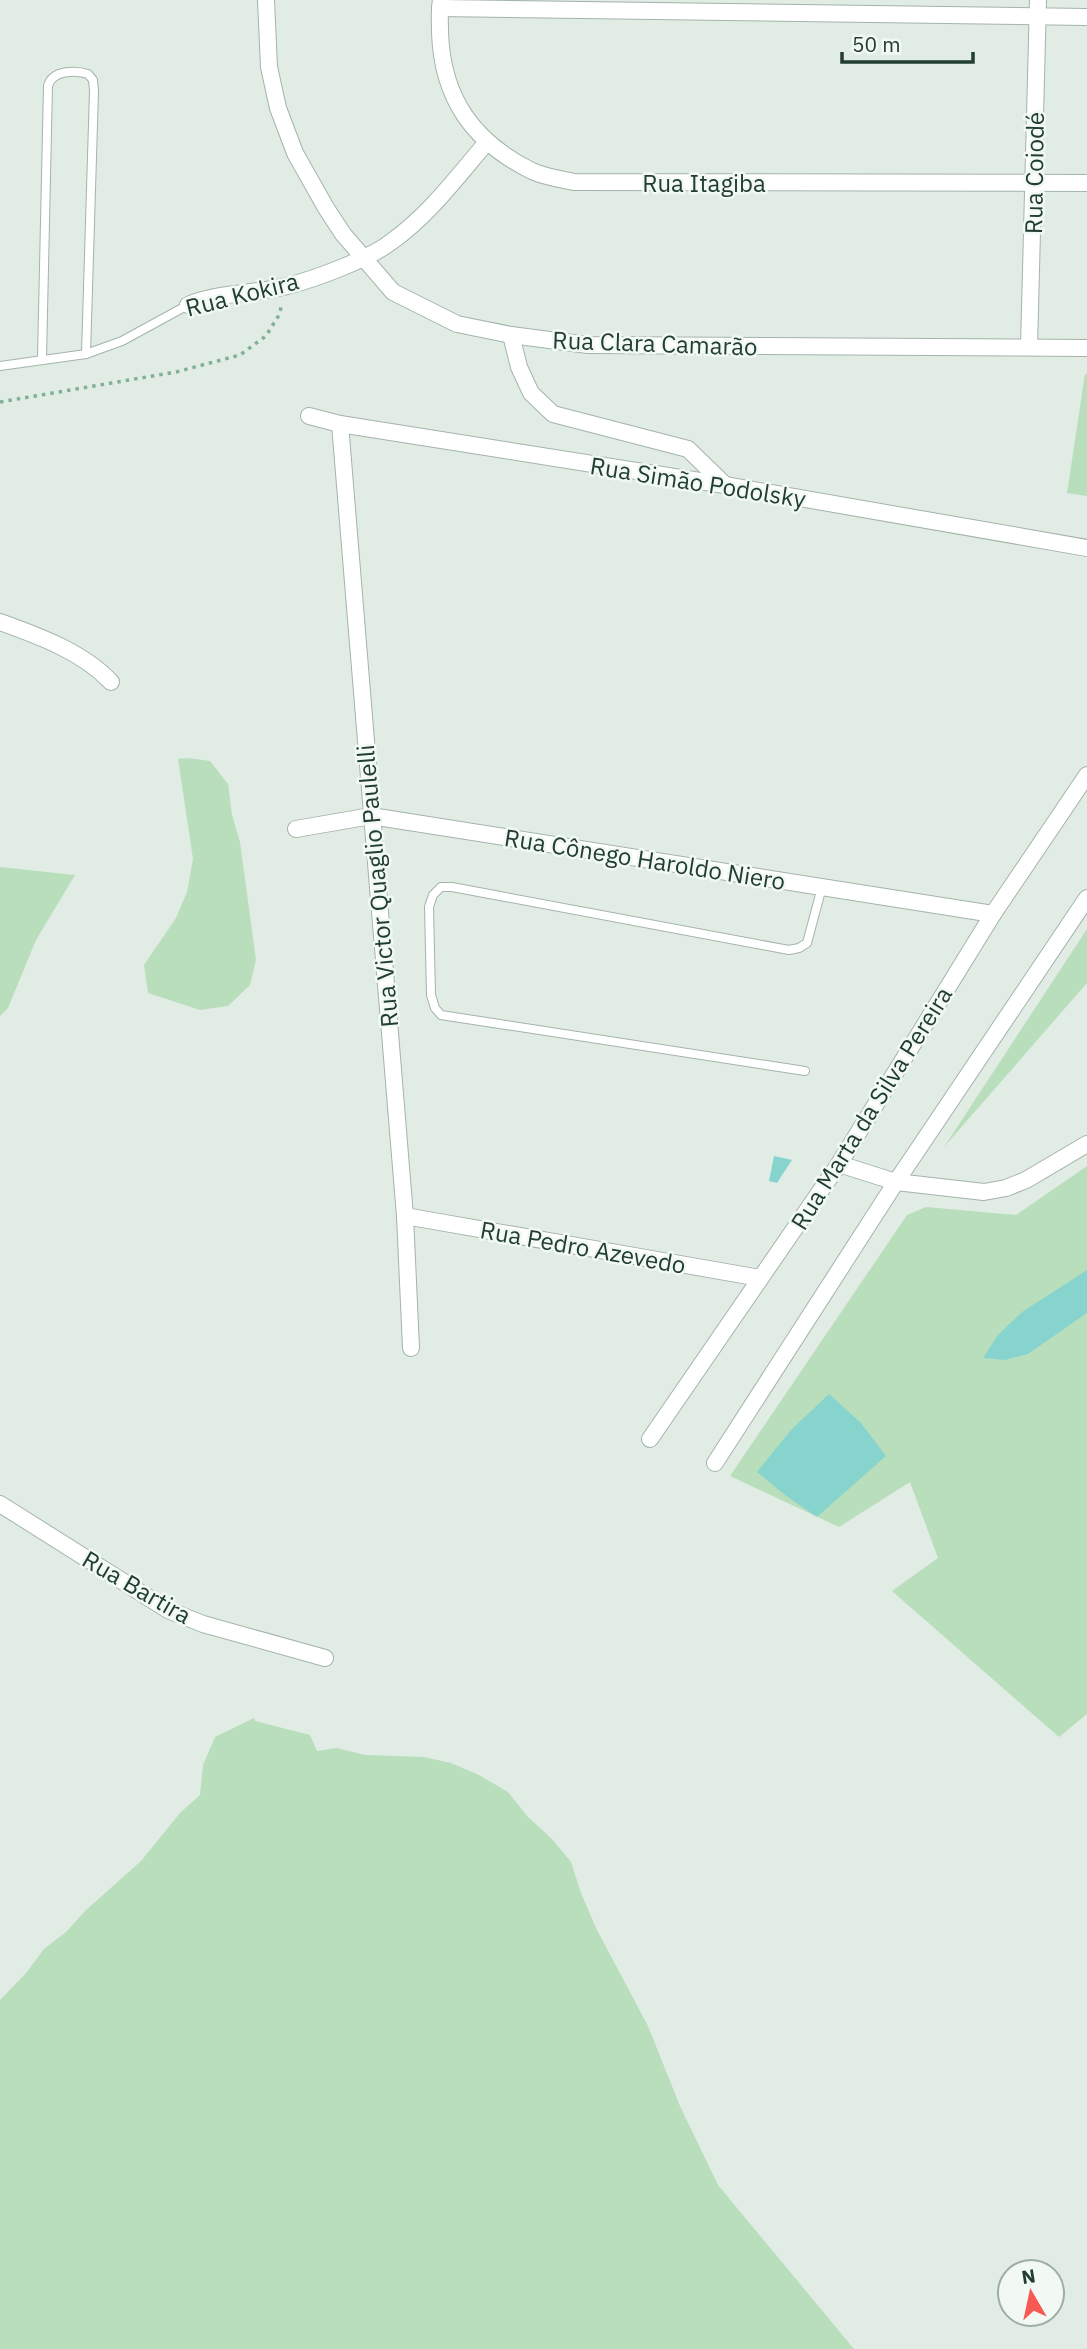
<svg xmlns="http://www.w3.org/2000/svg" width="1087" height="2349" viewBox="0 0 1087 2349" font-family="'IBM Plex Sans',sans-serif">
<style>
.green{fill:#b9debb}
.water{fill:#87d4cf}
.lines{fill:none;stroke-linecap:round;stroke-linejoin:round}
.lane-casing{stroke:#a4b4ab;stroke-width:10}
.street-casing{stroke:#a4b4ab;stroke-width:18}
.path{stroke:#80b197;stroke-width:3.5;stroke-dasharray:3.5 5;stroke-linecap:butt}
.lane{stroke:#fff;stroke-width:8}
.street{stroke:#fff;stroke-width:16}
.labels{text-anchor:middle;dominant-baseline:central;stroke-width:5;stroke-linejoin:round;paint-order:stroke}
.street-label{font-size:24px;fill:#213e30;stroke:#f2f9f4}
</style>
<rect width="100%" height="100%" fill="#e1ece5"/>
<!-- green -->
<g class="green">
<polygon points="1085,374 1087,374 1087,496 1067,493"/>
<polygon points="188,758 210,761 228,784 232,815 240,842 256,960 250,985 228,1006 200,1010 148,993 144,965 176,918 187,892 193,859 178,759"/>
<polygon points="0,867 75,875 36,940 8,1008 0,1016"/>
<polygon points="1087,929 1087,983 944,1147"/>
<polygon points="1087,1166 1087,1714 1059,1737 892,1591 938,1558 910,1482 839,1527 730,1476 907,1215 926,1207 1016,1215"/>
<polygon points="254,1718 255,1721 310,1735 317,1751 337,1748 365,1755 424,1757 451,1763 479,1775 508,1792 527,1816 552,1839 571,1862 581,1893 596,1928 648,2026 680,2106 718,2185 854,2349 0,2349 0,2000 26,1973 44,1949 66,1932 85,1911 141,1861 180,1813 200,1795 203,1765 215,1737"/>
</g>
<!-- water -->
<g class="water">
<polygon points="774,1156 792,1160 777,1183 769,1181"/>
<polygon points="1087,1270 1087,1313 1028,1354 1005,1360 983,1358 998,1335 1022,1312"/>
<polygon points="829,1394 861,1423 886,1456 817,1517 785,1495 757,1472 791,1430"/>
</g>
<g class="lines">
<!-- lane casing -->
<g class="lane-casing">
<g id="lane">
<path d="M42,358L48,86C52,70 75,70 88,74L93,80L94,91L86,354"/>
<polyline points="0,366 86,354 122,341 188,305"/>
<polyline points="805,1071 441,1015 435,1008 431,995 429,907 433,895 441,887 452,887 789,950 799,948 807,943 822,887"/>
</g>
</g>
<!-- street casing -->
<g class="street-casing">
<g id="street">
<polyline points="266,0 269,67 278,108 295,153 326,208 343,234 393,292 457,324 511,335 588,345 1087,348"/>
<path d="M441,0C439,11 440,21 440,32C442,98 473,142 532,171C545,177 560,179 574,182L1087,183"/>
<polyline points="440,8 1087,17"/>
<path d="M188,305C220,292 255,294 287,286C315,279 369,259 391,242C429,215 457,177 487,142"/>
<polyline points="511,335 519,367 531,393 553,414 688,449 725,485"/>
<polyline points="1029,347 1038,0"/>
<polyline points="309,416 340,424 725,485 1087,548"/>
<polyline points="340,424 405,1216 411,1348"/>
<path d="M0,622C39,636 83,652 111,682"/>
<polyline points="296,829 371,816 993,914"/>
<polyline points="839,1164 896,1182 984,1192 1006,1188 1026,1180 1087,1144"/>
<polyline points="405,1216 760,1278"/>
<polyline points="650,1439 839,1164 993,914 1087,775"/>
<polyline points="715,1463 896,1182 1087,898"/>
<polyline points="0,1504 168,1610 203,1624 325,1658"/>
</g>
</g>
<!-- path -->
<polyline class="path" points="0,402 176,372 240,355 266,336 279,315 282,304"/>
<!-- lane -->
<use href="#lane" class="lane"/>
<!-- street -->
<use href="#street" class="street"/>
</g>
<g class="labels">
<!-- street labels -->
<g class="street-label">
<text transform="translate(1034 173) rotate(-89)">Rua Coiodé</text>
<text x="704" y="183">Rua Itagiba</text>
<text transform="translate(242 294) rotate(-14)">Rua Kokira</text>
<text transform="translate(655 343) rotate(2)">Rua Clara Camarão</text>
<text transform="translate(698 482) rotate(9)">Rua Simão Podolsky</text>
<text transform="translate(645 859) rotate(9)">Rua Cônego Haroldo Niero</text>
<text transform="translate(377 886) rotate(-95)">Rua Victor Quaglio Paulelli</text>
<text transform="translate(871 1108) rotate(-58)">Rua Marta da Silva Pereira</text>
<text transform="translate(583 1247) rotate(10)">Rua Pedro Azevedo</text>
<text transform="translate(137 1587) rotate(30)">Rua Bartira</text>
</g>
</g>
<!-- north arrow -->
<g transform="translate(1031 2293) rotate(351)"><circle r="33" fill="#f2f9f4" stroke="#9eaea6" stroke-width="2"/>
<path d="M0-5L12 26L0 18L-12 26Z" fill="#f75954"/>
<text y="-10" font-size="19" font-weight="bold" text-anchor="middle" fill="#213e30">N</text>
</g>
<!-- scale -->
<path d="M842 52v10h131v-10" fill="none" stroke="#213e30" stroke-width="3.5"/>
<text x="852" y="52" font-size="21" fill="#213e30" stroke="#f2f9f4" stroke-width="5" paint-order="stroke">50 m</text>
</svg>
